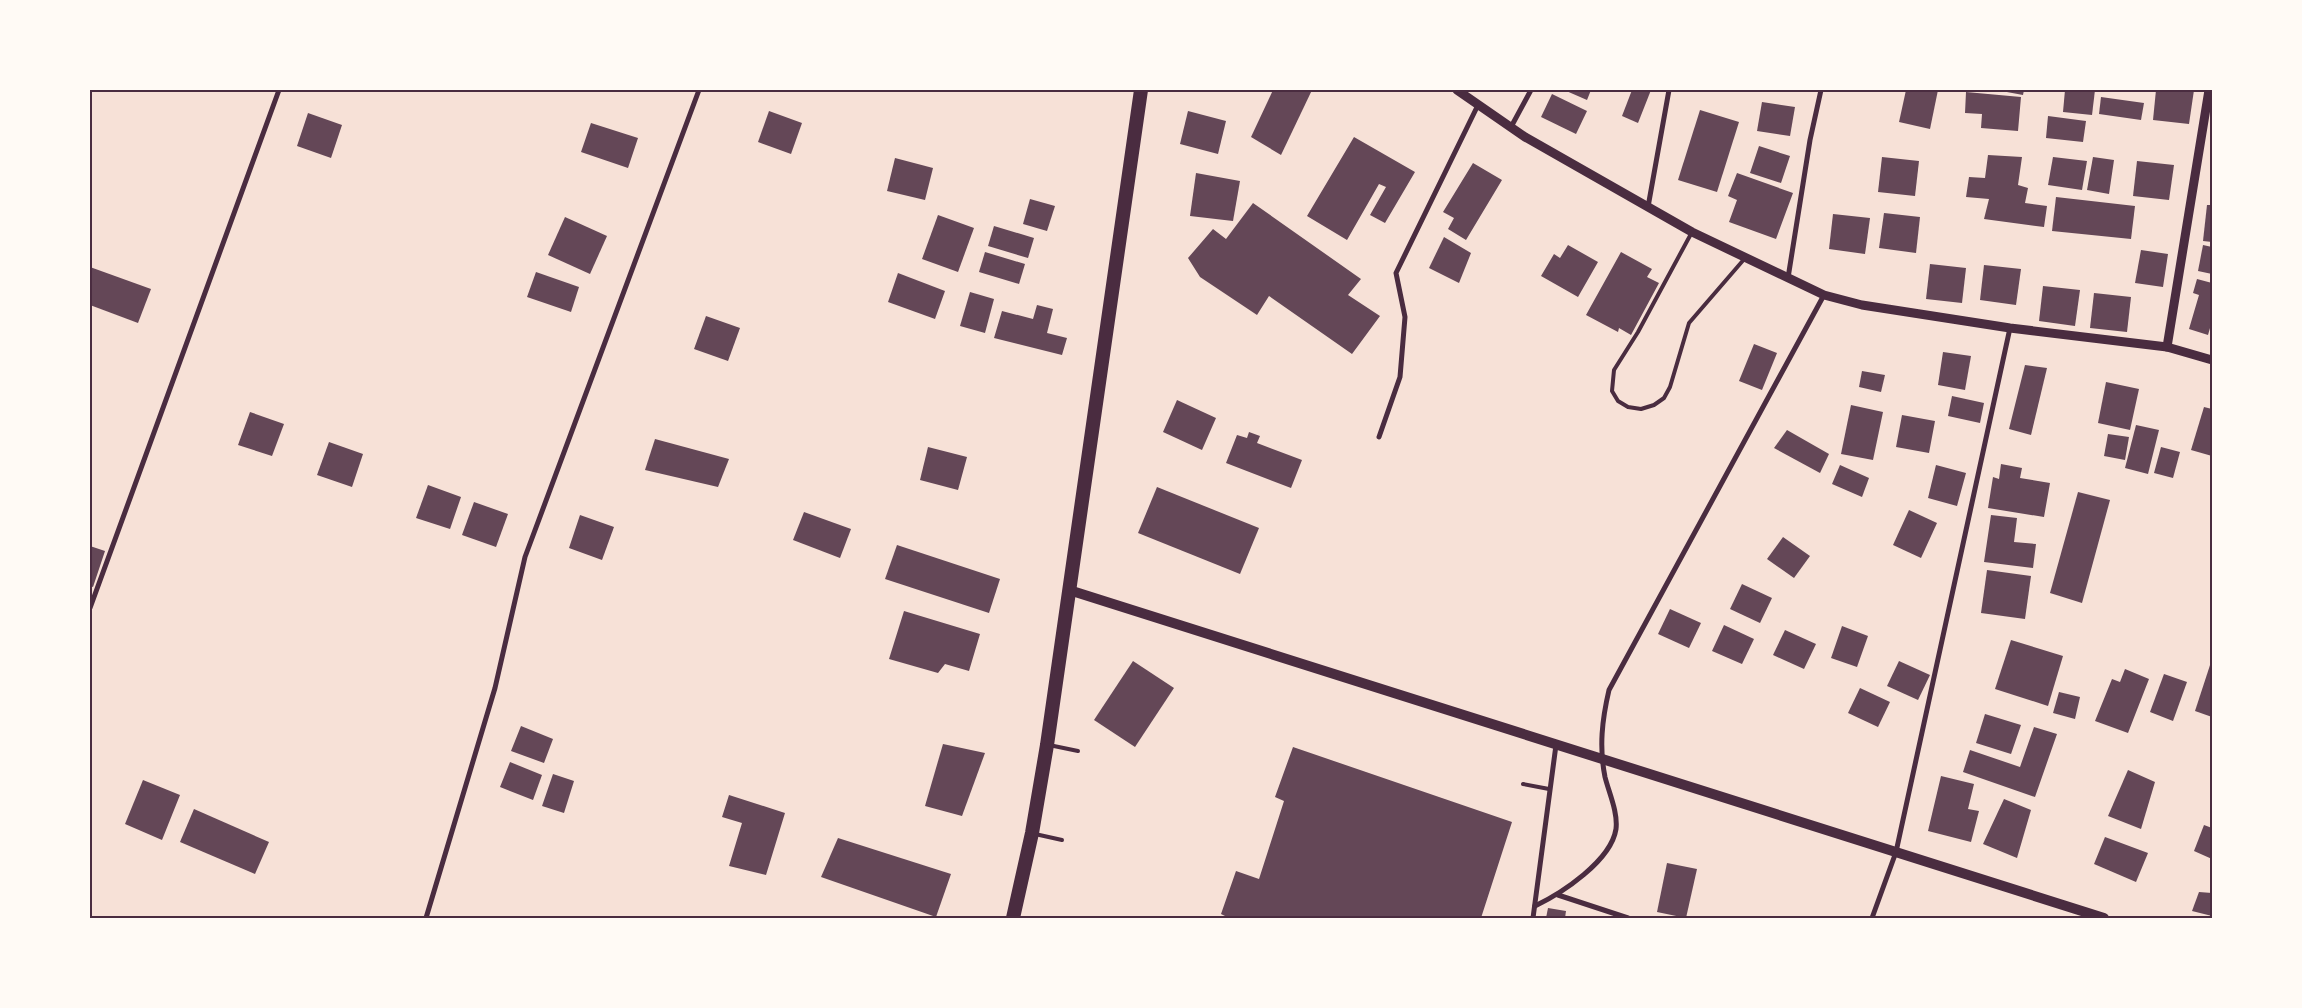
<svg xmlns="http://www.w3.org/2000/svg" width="2302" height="1008" viewBox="0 0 2302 1008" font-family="Ubuntu,sans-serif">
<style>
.building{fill:#644757}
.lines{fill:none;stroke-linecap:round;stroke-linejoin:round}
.service{stroke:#4a2c40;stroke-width:4}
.minor{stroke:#4a2c40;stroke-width:5}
.tertiary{stroke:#4a2c40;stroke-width:9}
.secondary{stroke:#4a2c40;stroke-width:10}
.trunk{stroke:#4a2c40;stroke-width:14}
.neatline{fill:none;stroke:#4a2c40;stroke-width:2}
</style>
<rect width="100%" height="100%" fill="#f7e1d7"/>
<!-- building -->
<g class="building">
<polygon points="1273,90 1312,90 1281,155 1251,137"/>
<polygon points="1564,90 1591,90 1587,100"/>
<polygon points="1632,90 1651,90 1638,123 1622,116"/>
<polygon points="1906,90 1938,90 1930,129 1899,122"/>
<polygon points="1996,90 2024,90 2023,95"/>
<polygon points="2065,90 2095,90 2092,115 2063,112"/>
<polygon points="2156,90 2194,90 2189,124 2153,120"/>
<polygon points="1966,92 2021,97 2018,131 1981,128 1982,114 1965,113"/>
<polygon points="1552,94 1587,111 1576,134 1541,117"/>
<polygon points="2101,97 2144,103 2141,120 2099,114"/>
<polygon points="1762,102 1795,107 1790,136 1757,131"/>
<polygon points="1700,110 1739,122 1717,192 1678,180"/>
<polygon points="769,111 802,123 791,154 758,142"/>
<polygon points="1188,111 1226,121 1218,154 1180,144"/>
<polygon points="308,113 342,125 331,158 297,146"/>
<polygon points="2048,116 2086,121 2083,142 2046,138"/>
<polygon points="591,123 638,138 628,168 581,152"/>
<polygon points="1354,137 1415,172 1385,223 1370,215 1386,187 1379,184 1347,240 1307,216"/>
<polygon points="1759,146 1790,156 1781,183 1750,173"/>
<polygon points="1988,155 2022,157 2018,185 2028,188 2025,203 2047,206 2044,227 1984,219 1989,199 1966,197 1969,177 1985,178"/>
<polygon points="1882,157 1919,161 1915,196 1878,192"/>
<polygon points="2053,157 2087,161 2082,190 2048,185"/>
<polygon points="2093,157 2114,160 2109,194 2087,190"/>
<polygon points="895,158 933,168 925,200 887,191"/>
<polygon points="2137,161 2174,165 2169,200 2133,196"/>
<polygon points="1473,163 1502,180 1466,240 1448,229 1454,218 1443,212"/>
<polygon points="1196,173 1240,181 1233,221 1190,216"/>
<polygon points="1737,173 1793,193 1776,239 1729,222 1737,200 1728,196"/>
<polygon points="2056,197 2135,206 2131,239 2052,231"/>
<polygon points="1030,199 1055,206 1047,231 1023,224"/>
<polygon points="1253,203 1361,279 1348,295 1380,316 1352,354 1269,296 1257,315 1200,277 1188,258 1213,229 1226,239"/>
<polygon points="2207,205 2212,205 2212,242 2203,241"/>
<polygon points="1884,213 1920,217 1916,253 1879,248"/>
<polygon points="1833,214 1870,218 1865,254 1829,249"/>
<polygon points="938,215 974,228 958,272 922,259"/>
<polygon points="565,217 607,236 590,274 548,255"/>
<polygon points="994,226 1034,238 1028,258 988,246"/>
<polygon points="1444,237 1471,253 1459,283 1429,268"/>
<polygon points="1568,245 1598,262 1578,297 1541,276 1554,254 1560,258"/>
<polygon points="2203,245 2212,247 2212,274 2198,271"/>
<polygon points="2141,250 2168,254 2163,287 2135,283"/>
<polygon points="985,252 1025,264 1019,284 979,272"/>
<polygon points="1621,252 1652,269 1647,277 1659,283 1631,335 1619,328 1618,332 1586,315"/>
<polygon points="1930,264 1966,268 1962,303 1926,299"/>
<polygon points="1984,265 2021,269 2016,305 1980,300"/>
<polygon points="90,267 151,289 138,323 90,305"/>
<polygon points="536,272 579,287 571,312 527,297"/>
<polygon points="898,273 945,291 935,319 888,302"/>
<polygon points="2197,279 2212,283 2212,321 2208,335 2189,329 2199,295 2193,293"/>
<polygon points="2043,286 2080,290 2075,326 2039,321"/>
<polygon points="970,292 994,299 985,333 960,326"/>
<polygon points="2094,293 2131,297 2127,332 2090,328"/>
<polygon points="1037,305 1053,309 1047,333 1067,338 1062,355 994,338 1002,311 1033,319"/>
<polygon points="706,316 740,328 728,361 694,349"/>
<polygon points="1754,344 1777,353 1762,390 1739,381"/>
<polygon points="1943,352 1971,356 1965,390 1938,385"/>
<polygon points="2025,365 2047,368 2031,435 2009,429"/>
<polygon points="1862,371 1885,375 1881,392 1859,387"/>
<polygon points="2106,382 2139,389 2130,430 2098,423"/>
<polygon points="1952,396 1984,403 1980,423 1948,416"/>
<polygon points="1177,400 1216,418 1202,450 1163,432"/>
<polygon points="1851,405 1883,412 1873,460 1841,454"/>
<polygon points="2204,407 2212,409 2212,456 2191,450"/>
<polygon points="250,412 284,424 272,456 238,445"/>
<polygon points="1902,415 1935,421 1929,453 1896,447"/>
<polygon points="2136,425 2159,430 2148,474 2125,468"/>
<polygon points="1787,430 1829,454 1820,473 1774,448"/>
<polygon points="1249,432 1260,436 1257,443 1302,460 1291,488 1226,463 1237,435 1247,438"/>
<polygon points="2108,434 2129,437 2125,460 2104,456"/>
<polygon points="655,439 729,459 718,487 645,470"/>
<polygon points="329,442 363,454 352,487 317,475"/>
<polygon points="928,447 967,457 958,490 920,480"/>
<polygon points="2161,447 2180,452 2173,478 2154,473"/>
<polygon points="2001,464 2022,468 2020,478 2050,483 2044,517 1988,508 1993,477 1999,479"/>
<polygon points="1840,465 1869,478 1862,497 1832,484"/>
<polygon points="1936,465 1966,473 1957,506 1928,498"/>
<polygon points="428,485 461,497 450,529 416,518"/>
<polygon points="1157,487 1259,528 1240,574 1138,533"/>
<polygon points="2078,492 2110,500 2082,603 2050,593"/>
<polygon points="474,502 508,514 496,547 462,535"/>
<polygon points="1909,510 1937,523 1921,558 1893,545"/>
<polygon points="804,512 851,529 840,558 793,540"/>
<polygon points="580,515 614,527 602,560 569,548"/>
<polygon points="1991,515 2017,518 2014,542 2036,544 2033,568 1984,562"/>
<polygon points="1783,537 1810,556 1794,578 1767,559"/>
<polygon points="897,545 1000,579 989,613 885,579"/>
<polygon points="90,546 105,551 93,587 90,586"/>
<polygon points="1987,570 2031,576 2025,619 1981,613"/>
<polygon points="1742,584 1772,598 1760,623 1730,609"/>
<polygon points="1670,609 1701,623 1689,648 1658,634"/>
<polygon points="904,611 980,634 969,671 945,664 938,673 889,659"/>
<polygon points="1724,625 1754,639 1742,664 1712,651"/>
<polygon points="1842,626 1868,636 1857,667 1831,658"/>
<polygon points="1785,630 1816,644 1804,669 1773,655"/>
<polygon points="2011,640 2063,656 2048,706 1995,689"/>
<polygon points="2212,659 2212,717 2195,711"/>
<polygon points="1133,661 1174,688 1135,747 1094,720"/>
<polygon points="1899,661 1930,675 1918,700 1887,686"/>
<polygon points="2125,669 2149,679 2128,733 2095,721 2112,679 2120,682"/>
<polygon points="2164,674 2187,682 2173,721 2150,712"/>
<polygon points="1860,688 1890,702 1878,727 1848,713"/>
<polygon points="2059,692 2080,697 2075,719 2053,713"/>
<polygon points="1985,714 2021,725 2011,754 1976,743"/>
<polygon points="521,726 553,739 544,763 511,751"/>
<polygon points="2034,727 2057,734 2035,797 1963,772 1970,750 2020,767"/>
<polygon points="943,744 985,753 962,816 925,806"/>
<polygon points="1293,747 1512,822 1481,918 1229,918 1221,914 1236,871 1259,879 1284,801 1275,797"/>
<polygon points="510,762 542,775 533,800 500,787"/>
<polygon points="2128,770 2155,782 2141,829 2108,816"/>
<polygon points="553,774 574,781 564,813 542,806"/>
<polygon points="1941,776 1974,784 1968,809 1979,811 1971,842 1928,831"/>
<polygon points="143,780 180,795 162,840 125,824"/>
<polygon points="729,795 785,813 766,875 729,866 742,823 722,817"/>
<polygon points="2004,799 2031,810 2017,858 1983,844"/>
<polygon points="194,809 269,842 255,874 180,842"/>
<polygon points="2204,825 2212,828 2212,859 2194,851"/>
<polygon points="2105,837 2148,853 2136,882 2094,864"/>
<polygon points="838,838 951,874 936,917 821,877"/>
<polygon points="1667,863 1697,869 1686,918 1657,912"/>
<polygon points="2199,892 2212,893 2212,916 2192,911"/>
<polygon points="1548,908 1566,911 1565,918 1546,918"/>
</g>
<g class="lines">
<!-- service -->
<g class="service">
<polyline points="1692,232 1638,332 1614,370 1612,391 1618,401 1628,407 1641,409 1654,405 1664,398 1670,387 1689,323 1746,257"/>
<polyline points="1049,745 1078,751"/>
<polyline points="1523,784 1549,789"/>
<polyline points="1035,834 1062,840"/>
</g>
<!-- minor -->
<g class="minor">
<polyline points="1511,127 1531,90"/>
<polyline points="1648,207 1669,90"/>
<polyline points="1788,278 1810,140 1821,90"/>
<polyline points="1379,437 1400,377 1405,317 1396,273 1478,105"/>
<polyline points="90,608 279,90"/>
<polyline points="1558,895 1628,918"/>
<path d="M1535,906C1562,893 1611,861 1616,829C1618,812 1609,793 1605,777C1599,747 1602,720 1609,690L1824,295"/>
<polyline points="426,918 495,688 525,557 699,90"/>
<polyline points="1533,918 1556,745"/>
<polyline points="1872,918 1896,852 2010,328"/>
</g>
<!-- tertiary -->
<g class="tertiary">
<polyline points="1457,90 1525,137 1692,232 1824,295 1862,305 2010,328 2167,347 2212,360"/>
<polyline points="2167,347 2209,90"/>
</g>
<!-- secondary -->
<polyline class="secondary" points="1069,590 2104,918"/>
<!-- trunk -->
<polyline class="trunk" points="1013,918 1032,833 1047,745 1141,90"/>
</g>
<!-- border -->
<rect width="2302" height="1008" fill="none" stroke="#fffaf5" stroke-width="182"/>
<rect x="91" y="91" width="2120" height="826" class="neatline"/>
</svg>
